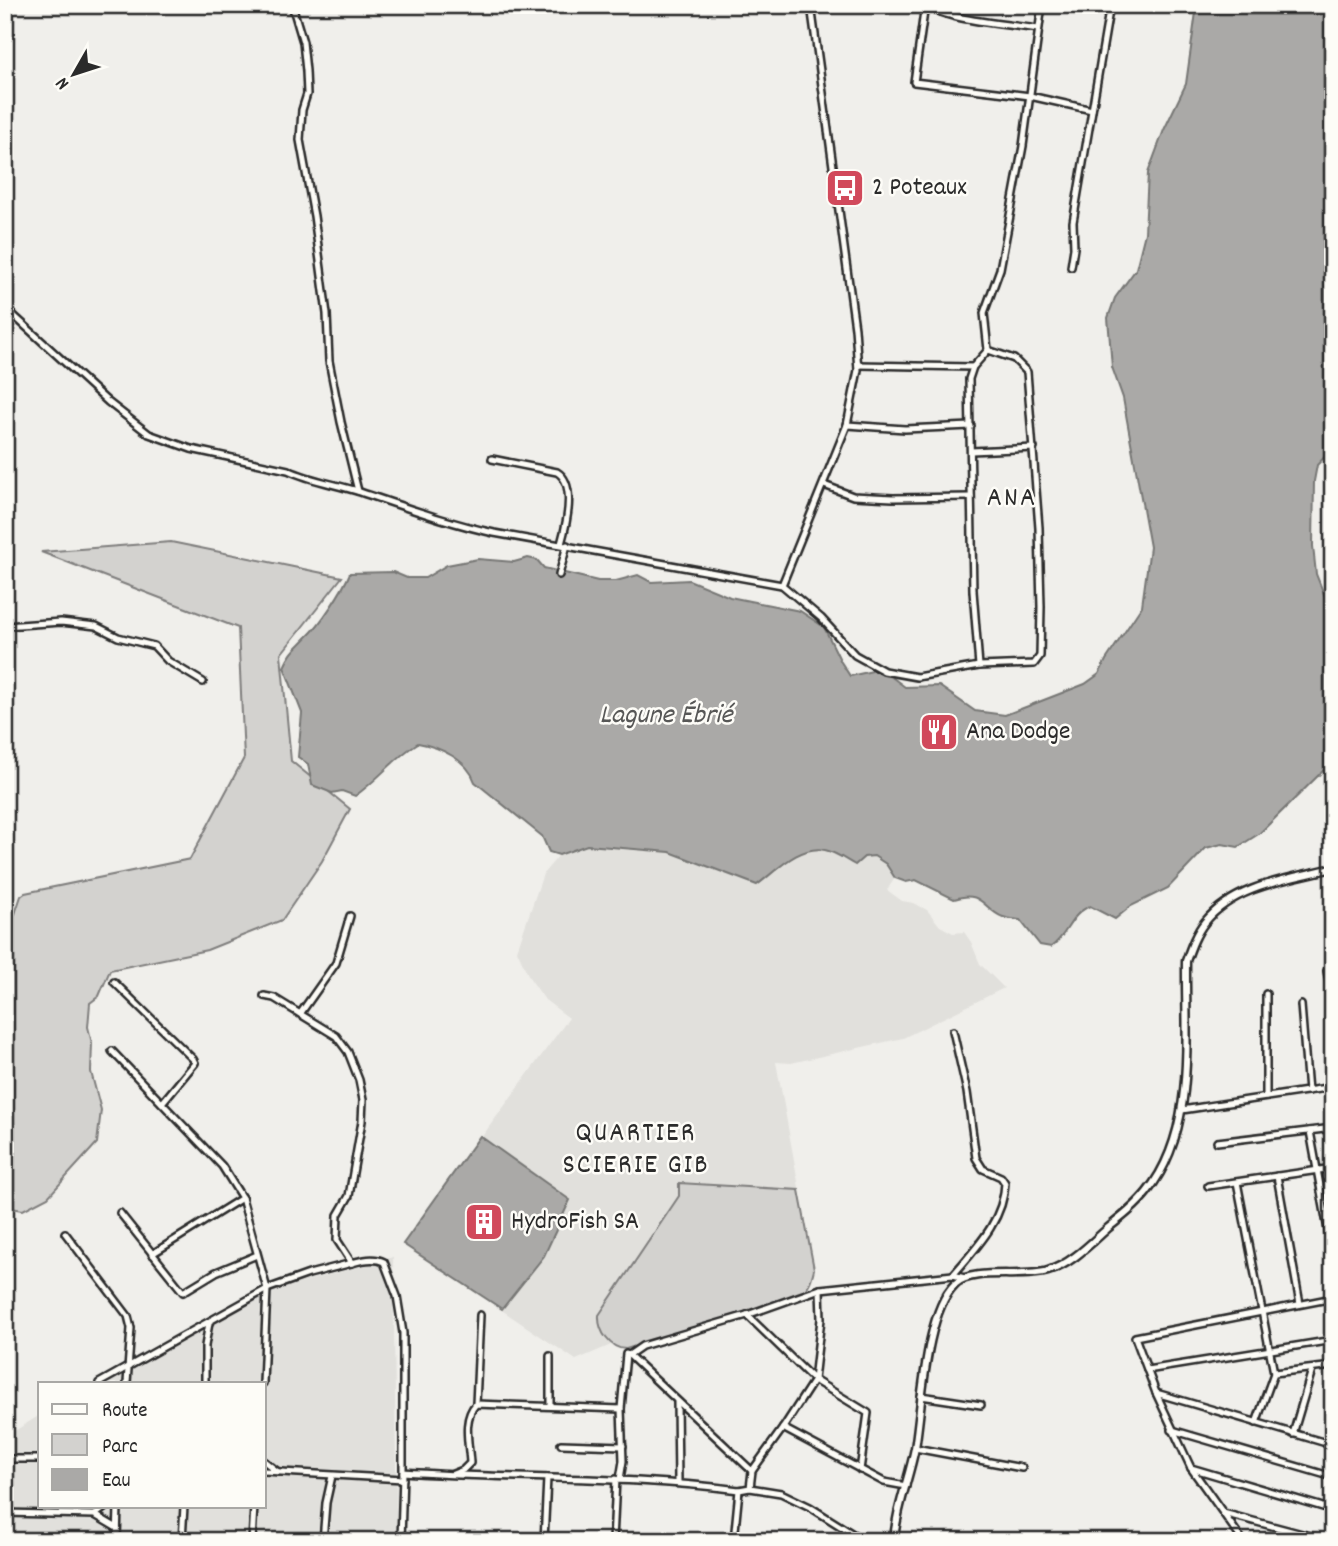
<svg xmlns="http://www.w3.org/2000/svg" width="1338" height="1546" viewBox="0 0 1338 1546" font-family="Dekko,sans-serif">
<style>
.built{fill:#e1e0dc}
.green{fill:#d3d2cf;stroke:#7f7e7d;stroke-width:2}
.water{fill:#aaa9a7;stroke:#777775;stroke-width:2}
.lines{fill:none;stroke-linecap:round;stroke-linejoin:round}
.minor-casing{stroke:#2b2b2b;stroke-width:10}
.tertiary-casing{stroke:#2b2b2b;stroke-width:11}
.minor{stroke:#fdfcf7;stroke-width:5}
.tertiary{stroke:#fdfcf7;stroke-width:6}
.labels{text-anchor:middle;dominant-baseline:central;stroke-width:5;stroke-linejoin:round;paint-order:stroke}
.poi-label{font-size:26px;fill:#2b2b2b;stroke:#fdfcf7;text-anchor:start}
.neighbourhood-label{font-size:28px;letter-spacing:2px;fill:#2b2b2b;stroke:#fdfcf7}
.water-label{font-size:28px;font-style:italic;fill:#575756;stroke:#fdfcf7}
</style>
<rect width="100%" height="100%" fill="#f0efeb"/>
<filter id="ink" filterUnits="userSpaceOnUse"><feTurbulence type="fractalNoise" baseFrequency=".0143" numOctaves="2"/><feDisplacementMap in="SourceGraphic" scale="14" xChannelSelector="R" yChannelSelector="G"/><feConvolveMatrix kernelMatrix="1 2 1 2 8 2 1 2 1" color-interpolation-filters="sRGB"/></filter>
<g filter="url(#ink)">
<!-- built -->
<g class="built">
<polygon points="587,845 670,852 757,885 798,855 811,849 826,850 855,865 864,857 874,856 886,864 895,878 887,890 902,901 914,903 927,910 940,926 953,933 964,932 971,942 980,964 1004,988 903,1038 791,1063 776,1062 814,1269 812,1281 806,1290 626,1349 618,1349 611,1345 576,1360 403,1244 569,1018 545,1000 529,977 517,950 543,874 559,855"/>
<polygon points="393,1257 397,1541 5,1541 5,1437 40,1415 40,1506 264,1506 264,1383 98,1383 270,1291"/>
</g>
<!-- green -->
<g class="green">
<polygon points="171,542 342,577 281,654 291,761 350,809 322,861 282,920 207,950 110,970 99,996 90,1003 88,1027 92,1043 91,1072 101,1110 97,1143 48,1197 23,1210 11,1208 5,1201 5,925 15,914 21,896 25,893 190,859 244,758 238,628 41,552"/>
<path d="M679,1183L799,1190L814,1269C811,1282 808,1289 798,1296L626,1349C610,1349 598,1331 599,1315L679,1196Z"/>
</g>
<!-- water -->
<g class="water">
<path d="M1197,5H1333V448L1317,465L1314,481L1313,546L1316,574L1333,617V761L1260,833L1238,847L1222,844L1206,848L1168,888L1131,906L1115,919L1090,906C1069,915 1069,934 1051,947L1040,945L1020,920C1015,919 1008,919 1003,917C984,910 982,889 954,899L916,880L906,882L895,878L886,864L874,856L864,857L855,865C846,860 835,852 825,850C800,844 775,872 757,885L670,852L587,845L559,855L549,852L542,836L475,782C468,760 440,747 418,743C394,758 378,780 355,796L342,791L332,793L312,785L308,764L298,757L302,713L284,667C291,651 296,649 307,637C320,625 343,590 350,573L393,572L407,578H425L447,565L478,559L514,562L528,558L537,560L544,568L598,581H616L638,575L651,582L689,580L730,597L800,611L824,627L841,662L850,676L881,669L905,687L939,686L975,711L1005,715L1085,684L1099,674L1106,660L1142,606L1150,547L1123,398L1112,367L1108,318L1115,298L1136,269L1145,233L1148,173L1164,130L1186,84Z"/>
<polygon points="480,1136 570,1200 544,1256 502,1309 403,1244"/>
</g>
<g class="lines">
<!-- minor casing -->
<g class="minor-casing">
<g id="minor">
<polyline points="292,5 303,42 306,71 307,94 302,110 300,140 314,216 327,314 329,361 341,422 358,491"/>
<polyline points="925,5 914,82 1030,96 1092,110"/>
<path d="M928,5C942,20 1014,25 1038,29"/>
<polyline points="1071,267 1074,248 1073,222 1110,5"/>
<path d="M5,305L11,313L108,402L149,434L191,449L288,470C311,481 336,484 360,492C405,507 448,523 494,533L782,585L821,618L855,655L884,671L917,677L979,666L1034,664L1040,656L1041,607L1039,528L1027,372L1014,359L988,350"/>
<polyline points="858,365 973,367"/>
<polyline points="847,425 905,429 971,426"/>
<polyline points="971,451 1034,448"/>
<path d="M492,459L557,472C577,484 566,526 561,544"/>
<polyline points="824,485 853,496 893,498 971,497"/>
<polyline points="559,575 567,545"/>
<polyline points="782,585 847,425 858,370 855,328 811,5"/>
<polyline points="5,626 61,622 96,626 118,637 154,646 168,661 203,682"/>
<polyline points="979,666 973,591 969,379 973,367 988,350 984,313 1000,269 1023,146 1042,5"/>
<polyline points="1327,971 1333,1001"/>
<polyline points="114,982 193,1059 195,1063 162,1103"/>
<path d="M264,996L274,998L336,1036L348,1052L359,1080L363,1100L362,1121L349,1196L338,1215L337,1240L352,1263C362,1260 374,1257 384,1262L397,1296L403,1333V1472L401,1541"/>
<polyline points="1301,1005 1308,1091"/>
<polyline points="300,1014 336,963 350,916"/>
<path d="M953,1031L967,1092L976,1158L983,1169L1001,1177L1005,1183C1004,1220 976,1248 953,1275"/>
<polyline points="112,1051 222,1166 242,1198 267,1289 263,1383"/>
<polyline points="1266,1097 1266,994"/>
<polyline points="1182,1110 1333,1087"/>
<polyline points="1310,1131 1333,1257"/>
<polyline points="1217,1142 1333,1128"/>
<polyline points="1277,1176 1300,1304"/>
<polyline points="1237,1182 1274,1373 1256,1423"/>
<polyline points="1208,1186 1333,1168"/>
<polyline points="120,1213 183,1292 216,1272 257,1255"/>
<polyline points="65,1233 128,1316 131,1328 127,1383"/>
<polyline points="152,1254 242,1198"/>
<polyline points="747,1315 814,1380 868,1413 860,1470"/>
<polyline points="629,1355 752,1471"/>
<polyline points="550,1356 550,1406"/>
<polyline points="1147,1370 1333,1340"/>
<polyline points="1274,1373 1333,1366"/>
<polyline points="99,1383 267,1289 309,1274 352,1263"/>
<polyline points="205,1383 205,1346 209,1323"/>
<polyline points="1156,1393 1333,1445"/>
<polyline points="921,1396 981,1405"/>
<polyline points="677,1402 678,1482"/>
<polyline points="476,1404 480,1315"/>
<polyline points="783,1428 884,1482 906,1486"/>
<polyline points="1172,1430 1333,1477"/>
<polyline points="1293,1434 1312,1370"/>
<polyline points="561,1444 623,1446"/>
<polyline points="1326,1444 1333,1418"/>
<polyline points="915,1448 1022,1468"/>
<polyline points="5,1459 40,1459"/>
<polyline points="264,1461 278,1472"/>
<polyline points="1191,1468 1333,1510"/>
<polyline points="264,1471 403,1479"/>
<path d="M403,1472C515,1480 628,1475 739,1490"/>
<path d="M453,1474L463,1470L470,1463C469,1444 462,1419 476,1404L621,1409"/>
<polyline points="620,1479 623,1461 621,1409 626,1354 629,1355 642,1346 747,1315 820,1289 953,1275 965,1278"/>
<polyline points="750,1488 781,1493 810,1507 864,1541"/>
<polyline points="5,1513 95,1515 117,1528"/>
<polyline points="1223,1513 1329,1541"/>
<polyline points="95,1515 107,1506"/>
<polyline points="613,1539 637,1541"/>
<polyline points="117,1541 118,1506"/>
<polyline points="182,1541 184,1506"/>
<polyline points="252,1541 254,1506"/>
<polyline points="323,1541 326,1503 332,1476"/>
<polyline points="544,1541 547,1478"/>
<polyline points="613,1541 616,1479"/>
<polyline points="734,1541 739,1490 750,1488 752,1471 783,1428 814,1380 821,1319 820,1289"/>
<polyline points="1243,1541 1191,1468 1156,1393 1135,1337 1333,1298"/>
<polyline points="1329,1541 1333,1529"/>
</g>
</g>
<!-- tertiary casing -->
<g class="tertiary-casing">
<path id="tertiary" d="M894,1541C896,1509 909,1479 915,1448C922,1407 925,1313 955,1284C972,1267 1023,1279 1048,1271C1071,1264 1090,1244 1108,1228C1122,1217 1136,1206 1147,1192C1197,1130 1185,1036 1186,961C1191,947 1196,933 1205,922C1235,885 1290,879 1333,868"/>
</g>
<!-- minor -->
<use href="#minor" class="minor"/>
<!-- tertiary -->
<use href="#tertiary" class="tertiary"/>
</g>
</g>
<!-- icons -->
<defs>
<g id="bus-square" transform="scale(2.0125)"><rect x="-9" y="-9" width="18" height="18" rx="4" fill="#d1495b" stroke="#fdfcf7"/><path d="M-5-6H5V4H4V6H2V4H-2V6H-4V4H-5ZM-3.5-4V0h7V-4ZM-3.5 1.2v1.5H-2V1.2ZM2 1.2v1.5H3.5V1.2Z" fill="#fff"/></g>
<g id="restaurant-square" transform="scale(2.0125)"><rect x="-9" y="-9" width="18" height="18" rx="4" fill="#d1495b" stroke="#fdfcf7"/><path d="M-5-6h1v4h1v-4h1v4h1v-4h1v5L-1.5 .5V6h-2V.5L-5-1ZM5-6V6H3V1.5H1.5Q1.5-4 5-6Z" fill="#fff"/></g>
<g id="building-square" transform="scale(2.0125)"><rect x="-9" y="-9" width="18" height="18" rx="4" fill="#d1495b" stroke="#fdfcf7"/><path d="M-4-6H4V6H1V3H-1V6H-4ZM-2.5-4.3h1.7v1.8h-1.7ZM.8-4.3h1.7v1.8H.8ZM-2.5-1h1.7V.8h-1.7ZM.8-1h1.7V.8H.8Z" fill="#fff"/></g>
</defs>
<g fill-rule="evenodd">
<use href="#bus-square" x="845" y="188"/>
<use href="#restaurant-square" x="939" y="732"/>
<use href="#building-square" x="484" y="1222"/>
</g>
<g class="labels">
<!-- poi labels -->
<g class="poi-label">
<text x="872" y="188">2 Poteaux</text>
<text x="966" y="732">Ana Dodge</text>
<text x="511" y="1222">HydroFish SA</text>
</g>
<!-- neighbourhood labels -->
<g class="neighbourhood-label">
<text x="1012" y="500">ANA</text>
<text x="636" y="1135">QUARTIER<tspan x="636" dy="32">SCIERIE GIB</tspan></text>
</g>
<!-- water labels -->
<g class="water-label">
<text x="666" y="717">Lagune Ébrié</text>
</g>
</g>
<!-- margin -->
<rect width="1338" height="1546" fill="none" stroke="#fdfcf7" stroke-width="28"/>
<rect x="14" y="14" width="1310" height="1518" fill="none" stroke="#2b2b2b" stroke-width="2.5" filter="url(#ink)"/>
<!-- legend -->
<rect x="38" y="1382" width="228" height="126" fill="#fdfcf7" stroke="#a9a8a5" stroke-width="2"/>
<rect x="52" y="1404" width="35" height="10" fill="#fdfcf7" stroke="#a9a8a5" stroke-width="2"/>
<text x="102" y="1416" font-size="21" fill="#2b2b2b">Route</text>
<rect x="52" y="1434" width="35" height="21" fill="#d3d2cf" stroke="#a9a8a5" stroke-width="2"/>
<text x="102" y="1452" font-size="21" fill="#2b2b2b">Parc</text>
<rect x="52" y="1469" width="35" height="21" fill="#aaa9a7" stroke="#a9a8a5" stroke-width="2"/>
<text x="102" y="1486" font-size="21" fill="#2b2b2b">Eau</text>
<!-- north arrow -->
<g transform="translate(74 74) rotate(231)" stroke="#fdfcf7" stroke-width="5" paint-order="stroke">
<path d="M0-5L12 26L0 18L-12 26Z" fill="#2b2b2b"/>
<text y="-10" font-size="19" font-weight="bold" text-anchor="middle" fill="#2b2b2b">N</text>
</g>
</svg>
